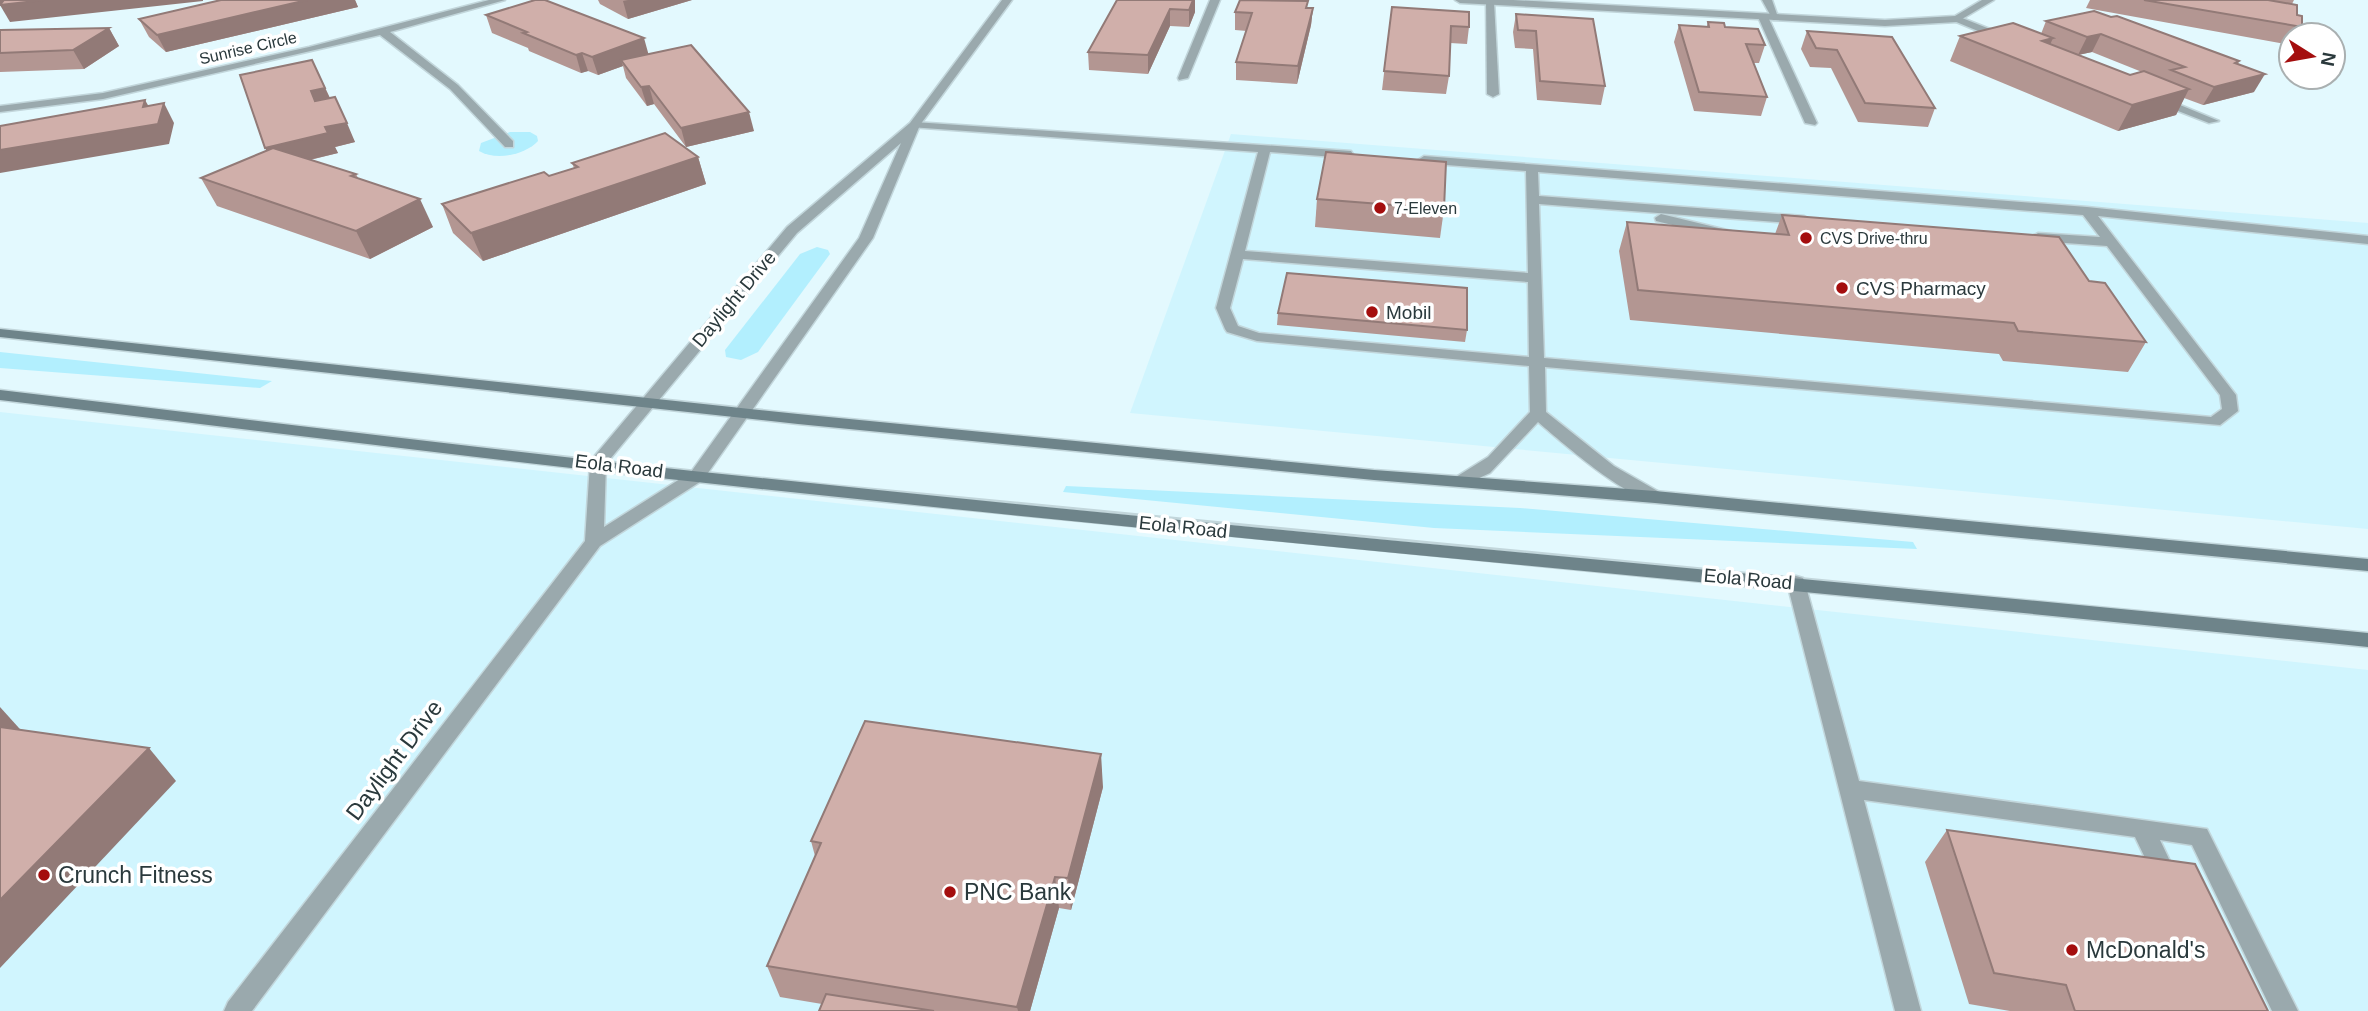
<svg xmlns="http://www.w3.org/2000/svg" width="2368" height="1011" viewBox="0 0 2368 1011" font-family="Arial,sans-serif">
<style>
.built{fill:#d0f5fe}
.green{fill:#b2effe}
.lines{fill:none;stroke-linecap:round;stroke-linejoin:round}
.lane-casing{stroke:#c2d6db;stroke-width:3}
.street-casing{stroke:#c2d6db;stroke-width:3}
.secondary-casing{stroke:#c2d6db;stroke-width:3}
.lane{fill:#9aa9ad;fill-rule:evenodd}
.street{fill:#9aa9ad;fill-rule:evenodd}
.secondary{fill:#6e848a;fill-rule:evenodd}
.wall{fill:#b39692;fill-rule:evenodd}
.shaded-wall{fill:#927a77}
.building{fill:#d0afaa;stroke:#927a77;stroke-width:2}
.poi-dot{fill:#a40e0e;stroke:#fff;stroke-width:2.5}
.labels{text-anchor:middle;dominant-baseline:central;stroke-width:7;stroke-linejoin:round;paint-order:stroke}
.far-street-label{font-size:16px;fill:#2a393c;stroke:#fff}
.far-poi-label{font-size:16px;fill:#2a393c;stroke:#fff;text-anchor:start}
.poi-label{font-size:19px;fill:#2a393c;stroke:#fff;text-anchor:start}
.street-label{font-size:19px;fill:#2a393c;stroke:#fff}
.near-street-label{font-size:23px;fill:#2a393c;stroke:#fff}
.near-poi-label{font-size:23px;fill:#2a393c;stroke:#fff;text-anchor:start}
</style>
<rect width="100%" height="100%" fill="#e3f9fe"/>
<!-- built -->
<g class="built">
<polygon points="1231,134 2368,223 2368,529 1130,413"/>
<polygon points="0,412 2368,670 2368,1011 0,1011"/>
</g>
<!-- green -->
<g class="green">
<path d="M510,132H530L537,136L538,141C525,155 496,161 479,151L481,143Z"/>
<polygon points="817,247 828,250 830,254 758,352 741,360 726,357 725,350 800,254"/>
<polygon points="0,352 272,381 260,388 0,368"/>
<polygon points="1066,486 1520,508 1913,542 1917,549 1434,528 1063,492"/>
</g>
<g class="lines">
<!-- lane casing -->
<g class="lane-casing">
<g id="lane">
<polygon points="1210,0 1220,0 1188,78 1179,80 1178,78"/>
<polygon points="1486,0 1494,2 1499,94 1493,97 1487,94"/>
<polygon points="1762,0 1772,0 1779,20 1773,20"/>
<polygon points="1763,14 1768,17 1817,123 1815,125 1805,123 1758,17"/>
<polygon points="1957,16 2010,37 2011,39 2002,41 1954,21 1952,19"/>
<polygon points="2155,98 2163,98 2219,121 2209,123 2155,102"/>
<path d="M914,122L1351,151L1353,154L1347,158L1270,152L1245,251L1528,273L1526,171L1420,163L1418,160L1424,156L2087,207L2368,236V244L2098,216L2236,395L2238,411L2220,425L1545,367L1546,412L1614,466L1661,493L1664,497L1661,501C1636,508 1559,440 1538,422L1490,473L1462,486L1453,481L1456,477L1488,457L1530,412L1529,366L1257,341L1227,332L1225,329L1216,308L1258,152L910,127L908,125ZM1538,172L2083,215L2100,237L2038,233L2031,237L2038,241L2107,246L2220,395L2222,409L2211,417L1544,358L1539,204L1804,224L1811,220L1804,216L1539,196ZM1243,259L1528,282L1529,357L1259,333L1238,326L1230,308Z"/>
<polygon points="1661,214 1731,231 1733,234 1726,238 1656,221 1655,218"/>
<polygon points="1796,576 1803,578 1805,583 1859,781 2207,829 2298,1011 2272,1011 2192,845 2160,840 2178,878 2174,885 2166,888 2158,885 2135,837 1864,800 1921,1011 1895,1011 1787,583 1789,578"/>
</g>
</g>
<!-- street casing -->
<g class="street-casing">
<g id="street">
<polygon points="489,0 505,0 390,32 458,85 513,141 513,147 505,147 450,89 380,35 103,99 0,112 0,106 103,93 309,47"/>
<path d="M1002,0H1012L920,125L873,238L703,480L600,546L252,1011H224L228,1002L585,541L590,463L592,459L787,227L910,123ZM901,143L859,238L691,472L604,527L606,464L797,233Z"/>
<polygon points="1455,0 1513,0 1885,20 1955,16 1982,0 1994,0 1957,22 1885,26 1460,3"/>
</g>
</g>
<!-- secondary casing -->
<g class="secondary-casing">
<g id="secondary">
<polygon points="0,329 798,414 1374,470 1655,491 2368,559 2368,571 1655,503 1374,480 798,424 0,337"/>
<path d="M0,390C253,420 507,452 761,478C1296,534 1832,580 2368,633V647C1832,593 1296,546 761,489C507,462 253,430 0,400Z"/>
</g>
</g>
<!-- lane -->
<use href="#lane" class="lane"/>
<!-- street -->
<use href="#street" class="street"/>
<!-- secondary -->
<use href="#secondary" class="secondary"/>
</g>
<!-- wall -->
<g class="wall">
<polygon points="221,0 355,0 358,7 166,52 149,37 139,19"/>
<polygon points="598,0 692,0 628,19 600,4"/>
<polygon points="1117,0 1195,0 1195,12 1189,27 1170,26 1148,74 1089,70 1088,52"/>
<polygon points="2090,0 2294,0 2292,4 2302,27 2298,35 2291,35 2291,45 2086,8"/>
<polygon points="1392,7 1469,27 1467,44 1450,43 1449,76 1446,94 1382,90"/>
<polygon points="1307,8 1313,8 1311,25 1297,84 1236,80 1236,62 1247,31 1235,30 1235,12"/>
<polygon points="1516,14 1605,86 1601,105 1537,100 1533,49 1515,48 1513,32"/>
<polygon points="486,15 649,54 754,131 686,147 654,104 647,106 626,78 623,66 598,75 588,71 581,73 529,51 528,48 492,33"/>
<path d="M2046,21L2239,61L2238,64L2254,92L2203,105L2184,98L2176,115L2118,131L1950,61L1960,36L2041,34ZM2050,44L2078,55L2092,52L2142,72L2130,75Z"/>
<polygon points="1708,22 1725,27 1765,45 1759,63 1753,63 1767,97 1761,116 1694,111 1674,42 1679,25 1707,26"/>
<polygon points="109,28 119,46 84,69 0,72 0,30"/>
<polygon points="1807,31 1935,108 1928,127 1858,122 1831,68 1810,67 1801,49"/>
<polygon points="312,60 330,98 355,142 335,147 338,153 310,160 356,174 358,178 433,227 370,259 217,206 201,178 266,151"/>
<polygon points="698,157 706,184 483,261 453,233 442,204 549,176 574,168 572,163"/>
<polygon points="1317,199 1444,209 1440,238 1315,227"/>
<polygon points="1782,215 2089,281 2146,342 2128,372 2003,361 1999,354 1630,320 1619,251 1627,222 1775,234"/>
<polygon points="1278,313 1467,330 1465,342 1277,325"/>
<polygon points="1103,787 1071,910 1059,908 1030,1011 819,1011 822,1004 780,997 767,966 815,856 811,841"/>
<polygon points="1947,830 2268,1011 2010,1011 1969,1004 1925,862"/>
</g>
<!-- shaded-wall -->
<g class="shaded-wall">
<polygon points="0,0 203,0 203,1 10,22 0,5"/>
<polygon points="307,0 355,0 358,7 166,52 157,35"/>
<polygon points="628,0 692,0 628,19 623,1"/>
<polygon points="1193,0 1195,0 1195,12 1189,27 1189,10"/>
<polygon points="1313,8 1311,25 1297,84 1298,66"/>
<polygon points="1170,9 1170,26 1148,74 1148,55"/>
<polygon points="109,28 119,46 84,69 73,50"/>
<polygon points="2101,34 2092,52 2078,55 2087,37"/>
<polygon points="644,38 649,56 621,60 623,66 598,75 592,57"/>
<polygon points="2053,38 2042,63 2042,41"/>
<polygon points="582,53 588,71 581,73 576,55"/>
<polygon points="2265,74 2254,92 2203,105 2214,87"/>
<polygon points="649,86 654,104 647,106 641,87"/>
<polygon points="325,88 334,107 324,120 311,91"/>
<polygon points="2189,89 2176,115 2118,131 2132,105"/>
<polygon points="145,100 156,119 164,103 174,123 169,144 0,173 0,150"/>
<polygon points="749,112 754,131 686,147 681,128"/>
<polygon points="347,123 355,142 335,147 338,153 275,168 265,148 325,127"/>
<polygon points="698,157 706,184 483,261 471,233"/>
<polygon points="420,199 433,227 370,259 356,231"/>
<polygon points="0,707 28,738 0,747"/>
<polygon points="149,748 176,781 0,968 0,900"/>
<polygon points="1101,754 1103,787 1071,910 1068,878"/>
<polygon points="1055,877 1059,908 1030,1011 1018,1011 1017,1007"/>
</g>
<!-- building -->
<g class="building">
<polygon points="4,0 44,0 0,5"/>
<polygon points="221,0 307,0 157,35 139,19"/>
<polygon points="535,0 545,0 644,38 592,57 582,53 576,55 523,33 527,32 486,15"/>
<polygon points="1117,0 1193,0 1189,10 1170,9 1148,55 1088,52"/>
<polygon points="1240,0 1308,1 1306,8 1313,8 1298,66 1236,62 1252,13 1235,12"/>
<polygon points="2144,0 2268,0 2297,5 2297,15 2302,16 2302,27"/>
<polygon points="1392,7 1469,12 1469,27 1451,26 1449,76 1384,71"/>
<polygon points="2094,11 2111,17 2117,16 2239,61 2235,63 2265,74 2214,87 2171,70 2185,67 2101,34 2087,37 2046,21"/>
<polygon points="1516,14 1593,19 1605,86 1540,81 1536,31 1518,30"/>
<polygon points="1708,22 1724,23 1725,27 1758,29 1765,45 1746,44 1767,97 1699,92 1679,25 1709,27"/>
<polygon points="2013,23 2053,38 2042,41 2130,75 2144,71 2189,89 2132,105 1960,36"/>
<polygon points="109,28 73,50 0,53 0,30"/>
<polygon points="1807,31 1892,37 1935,108 1865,103 1837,50 1816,48"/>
<polygon points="691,45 749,112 681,128 649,86 641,87 621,60"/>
<polygon points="312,60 325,88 311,91 315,101 335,97 347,123 325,127 328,133 265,148 240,75"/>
<polygon points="145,100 143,107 164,103 158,124 0,150 0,126"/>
<polygon points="665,133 698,157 471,233 442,204 544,172 549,176 578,167 572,163"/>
<polygon points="273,148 356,174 351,176 420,199 356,231 201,178"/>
<polygon points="1326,152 1446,162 1444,209 1317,199"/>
<polygon points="1782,215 2059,237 2089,281 2105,283 2146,342 2018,331 2014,323 1638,290 1627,222 1789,235"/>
<polygon points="1287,273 1467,288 1467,330 1278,313"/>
<polygon points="865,721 1101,754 1068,878 1055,877 1017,1007 767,966 821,843 811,841"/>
<polygon points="0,727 149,748 0,900"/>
<polygon points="1947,830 2195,864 2268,1011 2075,1011 2066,985 1994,973"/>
<polygon points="826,994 934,1011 819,1011"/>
</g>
<!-- markers -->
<g class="poi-dot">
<circle cx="1380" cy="208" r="7"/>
<circle cx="1806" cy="238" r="7"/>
<circle cx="1842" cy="288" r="7"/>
<circle cx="1372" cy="312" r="7"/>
<circle cx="44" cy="875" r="7"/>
<circle cx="950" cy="892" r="7"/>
<circle cx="2072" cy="950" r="7"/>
</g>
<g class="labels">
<!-- far-street labels -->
<g class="far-street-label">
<text transform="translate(248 48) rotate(-13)">Sunrise Circle</text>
</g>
<!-- far-poi labels -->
<g class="far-poi-label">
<text x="1394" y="208">7-Eleven</text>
<text x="1820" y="238">CVS Drive-thru</text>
</g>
<!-- poi labels -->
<g class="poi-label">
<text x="1856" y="288">CVS Pharmacy</text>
<text x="1386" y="312">Mobil</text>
</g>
<!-- street labels -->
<g class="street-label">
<text transform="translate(734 299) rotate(-50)">Daylight Drive</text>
<text transform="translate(619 466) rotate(7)">Eola Road</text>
<text transform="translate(1183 527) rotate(6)">Eola Road</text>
<text transform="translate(1748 579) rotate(5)">Eola Road</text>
</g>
<!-- near-street labels -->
<g class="near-street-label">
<text transform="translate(394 760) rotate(-53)">Daylight Drive</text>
</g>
<!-- near-poi labels -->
<g class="near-poi-label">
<text x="58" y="875">Crunch Fitness</text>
<text x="964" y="892">PNC Bank</text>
<text x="2086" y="950">McDonald's</text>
</g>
</g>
<!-- north arrow -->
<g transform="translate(2312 56) rotate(101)"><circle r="33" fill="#ffffff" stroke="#aab0b1" stroke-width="2"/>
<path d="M0-5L12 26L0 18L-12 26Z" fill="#a40e0e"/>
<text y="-10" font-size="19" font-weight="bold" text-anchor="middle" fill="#2a393c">N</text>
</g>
</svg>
